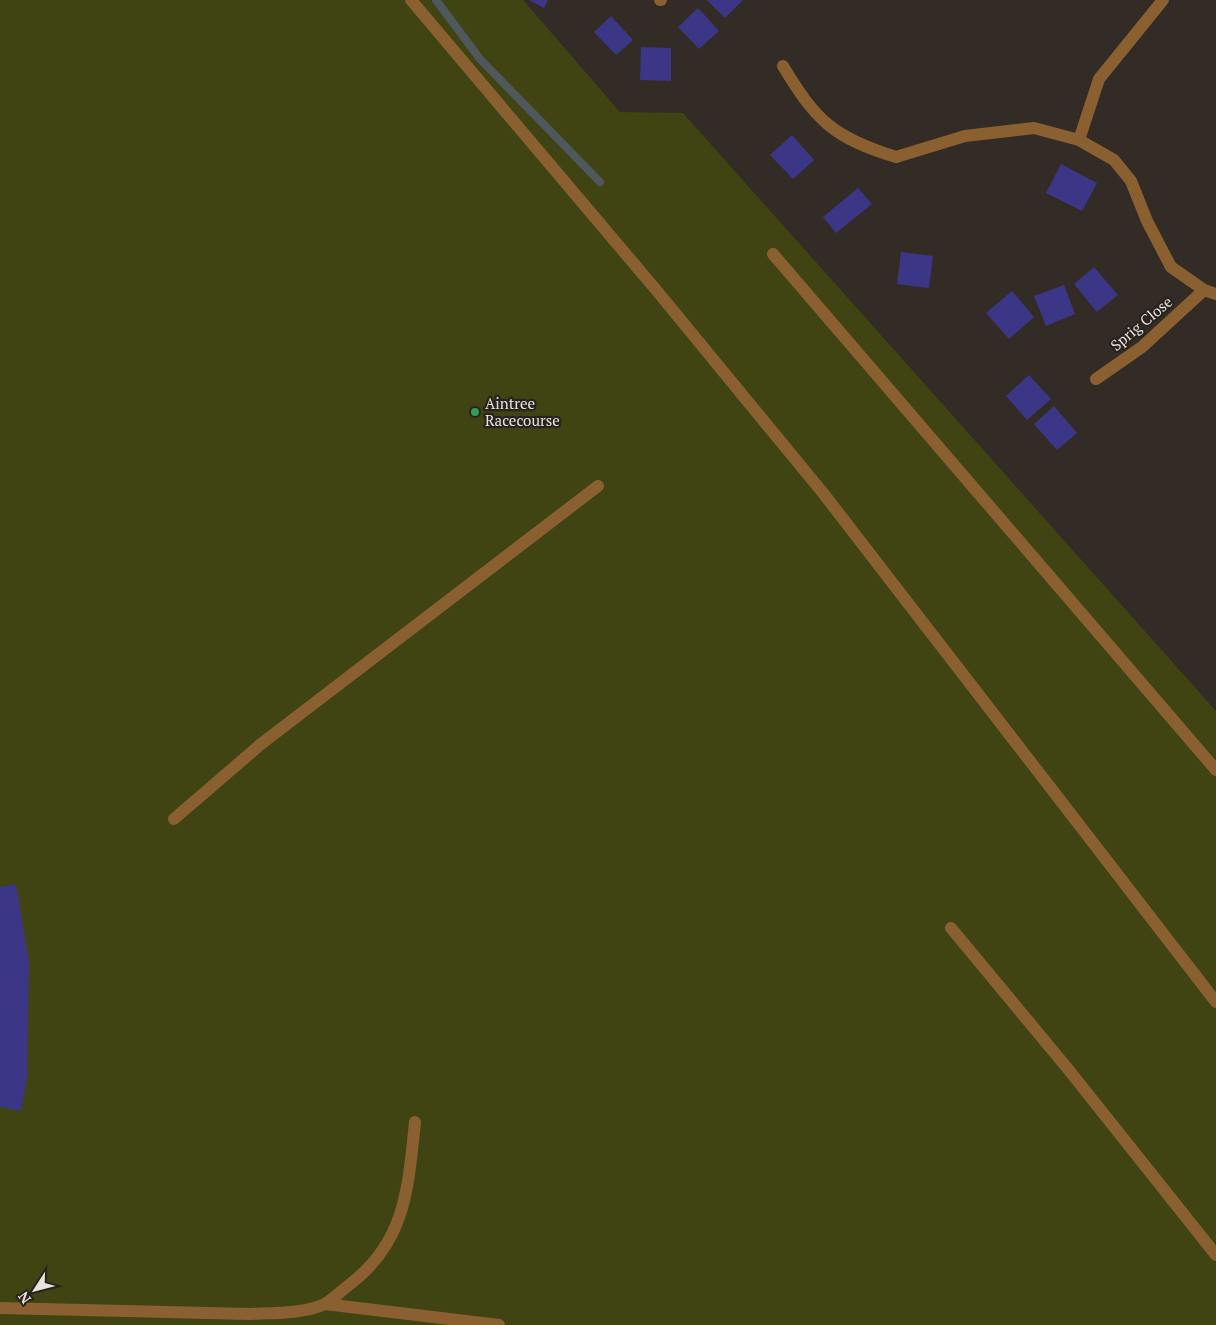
<svg xmlns="http://www.w3.org/2000/svg" width="1216" height="1325" viewBox="0 0 1216 1325" font-family="'PT Serif',serif">
<style>
.green{fill:#404312}
.lines{fill:none;stroke-linecap:round;stroke-linejoin:round}
.stream{stroke:#4f585c;stroke-width:8}
.building{fill:#3c3686}
.lane{stroke:#8a6030;stroke-width:12}
.street{stroke:#8a6030;stroke-width:12}
.leisure-dot{fill:#2e9e5b;stroke:#29221d;stroke-width:2}
.labels{text-anchor:middle;dominant-baseline:central;stroke-width:4.5;stroke-linejoin:round;paint-order:stroke}
.street-label{font-size:15px;fill:#e7e2de;stroke:#29221d}
.poi-label{font-size:15px;fill:#e7e2de;stroke:#29221d;text-anchor:start}
</style>
<rect width="100%" height="100%" fill="#332c26"/>
<!-- green -->
<polygon class="green" points="0,0 523,0 620,112 683,113 1216,711 1216,1325 0,1325"/>
<g class="lines">
<!-- stream -->
<polyline class="stream" points="436,0 480,59 600,182"/>
</g>
<!-- building -->
<g class="building">
<polygon points="529,0 548,0 544,8"/>
<polygon points="707,0 743,0 725,18"/>
<polygon points="698,8 719,31 699,49 678,27"/>
<polygon points="611,16 633,40 616,55 594,32"/>
<polygon points="641,47 671,48 671,81 640,80"/>
<polygon points="792,135 814,160 793,179 770,155"/>
<polygon points="1061,164 1097,183 1082,211 1046,193"/>
<polygon points="858,188 872,204 836,233 823,217"/>
<polygon points="901,252 933,256 929,288 897,284"/>
<polygon points="1094,267 1118,295 1097,312 1074,284"/>
<polygon points="1064,285 1075,314 1046,326 1034,296"/>
<polygon points="1012,291 1034,317 1009,339 986,313"/>
<polygon points="1029,375 1051,399 1027,420 1006,396"/>
<polygon points="1054,406 1077,433 1057,450 1034,424"/>
<polygon points="16,884 29,962 27,1078 21,1111 0,1107 0,887"/>
</g>
<g class="lines">
<!-- lane -->
<g class="lane">
<polyline points="411,0 657,291 823,493 1216,1002"/>
<path d="M783,66C816,121 834,138 896,157"/>
<polyline points="773,254 1216,770"/>
<polyline points="174,819 261,744 598,486"/>
<polyline points="951,928 1068,1069 1216,1255"/>
<polyline points="325,1304 499,1325"/>
<path d="M0,1308L250,1314C273,1313 303,1314 325,1304C333,1299 341,1291 349,1285C406,1242 408,1188 415,1122"/>
</g>
<!-- street -->
<g class="street">
<polyline points="660,0 661,0"/>
<polyline points="1079,140 1099,79 1163,0"/>
<polyline points="896,157 965,136 1034,128 1079,140 1114,160 1131,181 1147,221 1171,267 1204,290 1216,294"/>
<polyline points="1096,379 1142,347 1204,290"/>
</g>
</g>
<!-- markers -->
<circle class="leisure-dot" cx="475" cy="412" r="5"/>
<g class="labels">
<!-- street labels -->
<g class="street-label">
<text transform="translate(1141 323) rotate(-40)">Sprig Close</text>
</g>
<!-- poi labels -->
<g class="poi-label">
<text x="485" y="403">Aintree<tspan x="485" dy="17">Racecourse</tspan></text>
</g>
</g>
<!-- north arrow -->
<g transform="translate(35 1290) rotate(234)" stroke="#29221d" stroke-width="4" paint-order="stroke">
<path d="M0-4L9 19L0 12L-9 19Z" fill="#e7e2de"/>
<text y="-8" font-size="14" font-weight="bold" text-anchor="middle" fill="#e7e2de">N</text>
</g>
</svg>
